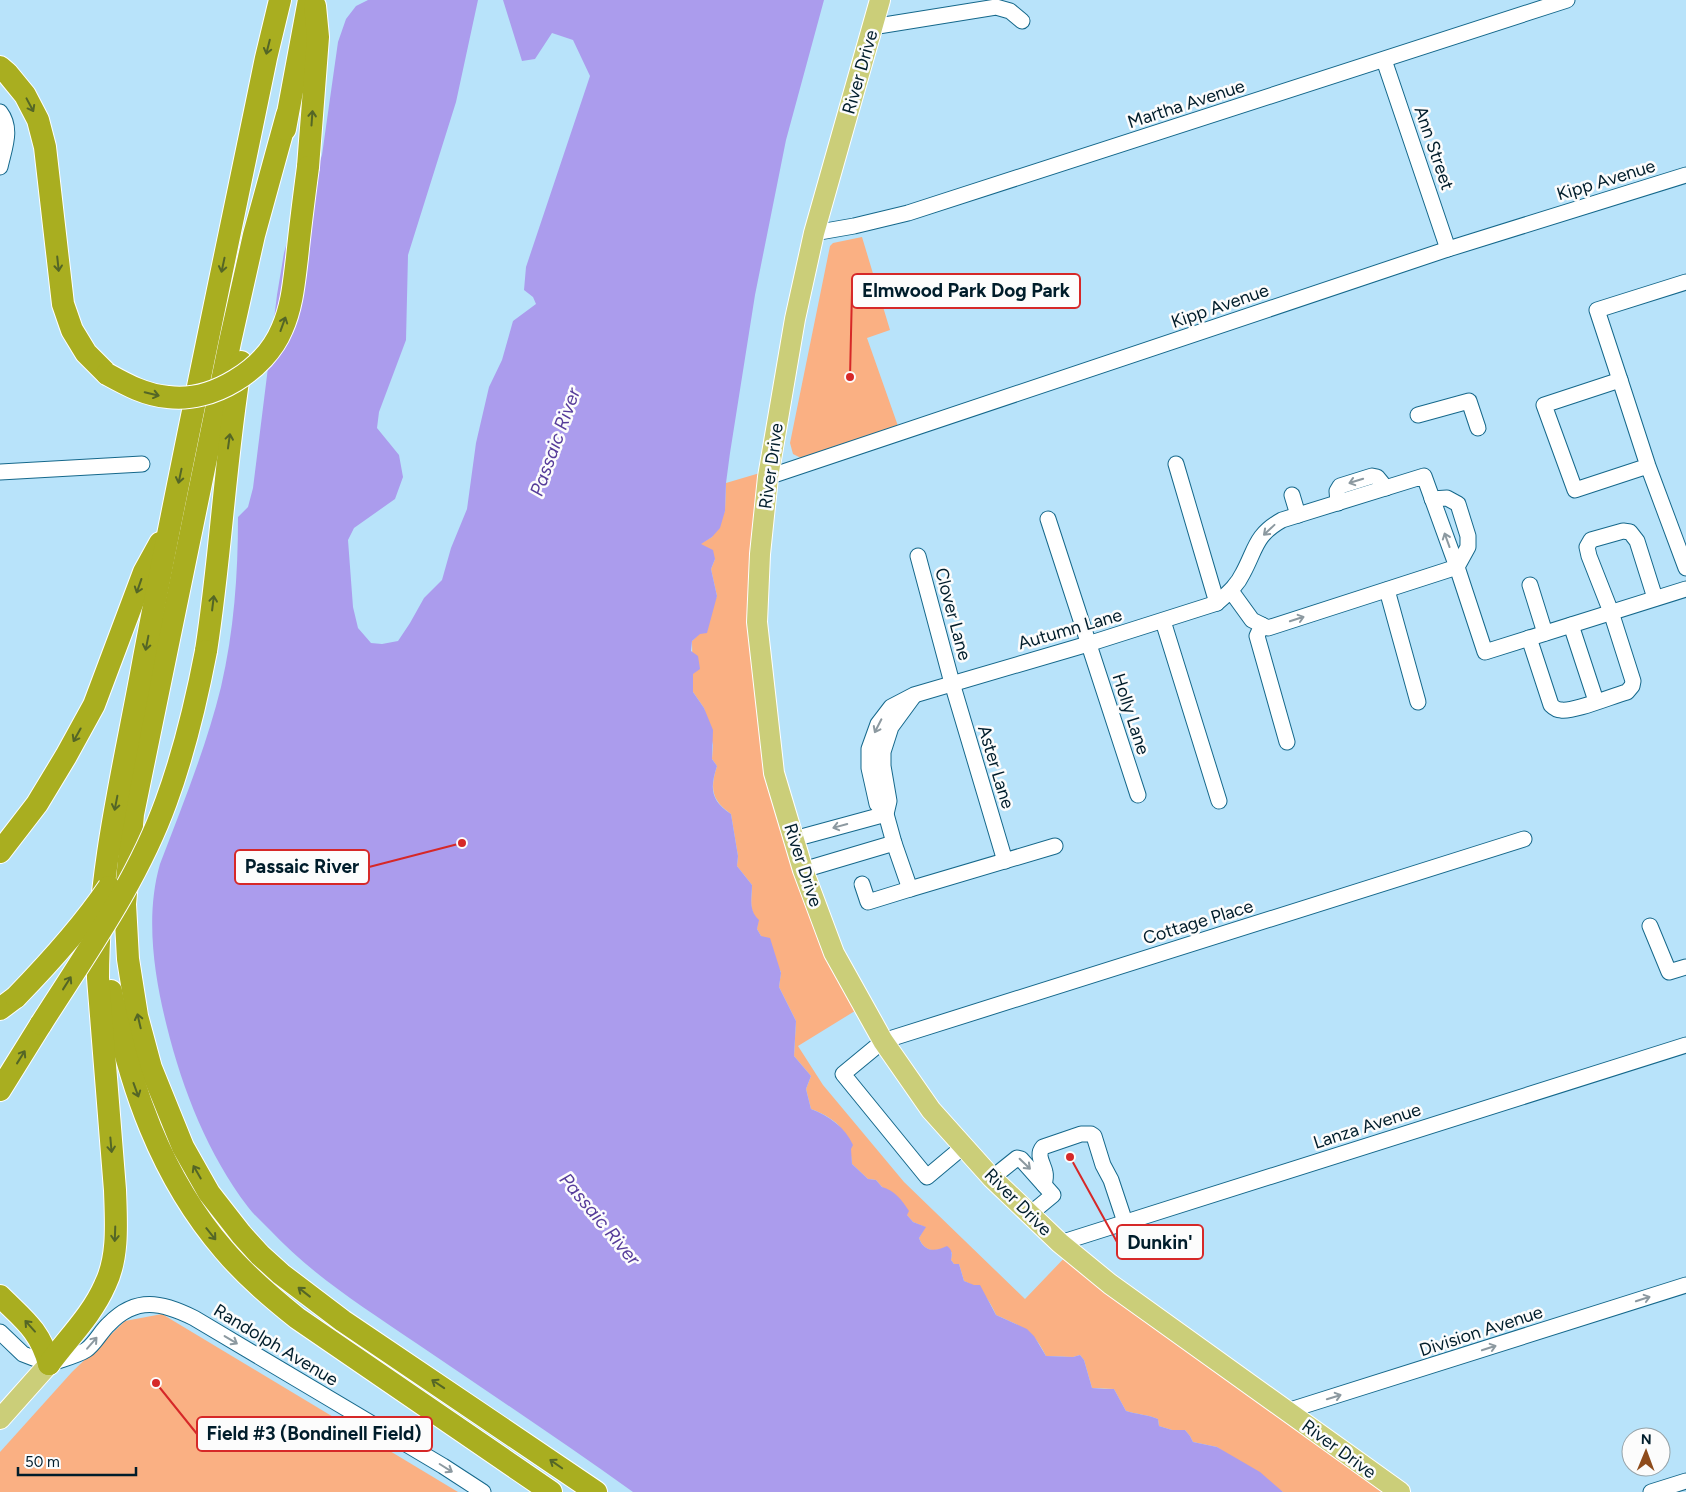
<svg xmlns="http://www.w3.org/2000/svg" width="1686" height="1492" viewBox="0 0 1686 1492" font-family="Figtree,sans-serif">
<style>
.green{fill:#fab083}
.water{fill:#ab9ced}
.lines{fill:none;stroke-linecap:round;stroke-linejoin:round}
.minor-casing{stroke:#15688b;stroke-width:17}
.major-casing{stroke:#fff;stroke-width:22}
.highway-casing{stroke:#fff;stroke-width:24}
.minor{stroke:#fff;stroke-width:15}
.major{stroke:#cbce79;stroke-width:20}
.highway{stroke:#a9ae20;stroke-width:22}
.highway-bridge-casing{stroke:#fff;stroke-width:24;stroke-linecap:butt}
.highway-bridge{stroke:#a9ae20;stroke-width:22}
.oneway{stroke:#546626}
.oneway2{stroke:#8c99a0}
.labels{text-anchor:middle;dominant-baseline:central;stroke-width:5;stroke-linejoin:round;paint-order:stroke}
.street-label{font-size:18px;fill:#001d2b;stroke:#fcfcfc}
.water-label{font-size:19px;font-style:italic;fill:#563c9a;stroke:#fcfcfc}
.leader{fill:none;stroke:#d62828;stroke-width:2}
.callout-dot{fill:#d62828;stroke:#fcfcfc;stroke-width:2}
.callout{fill:#fcfcfc;stroke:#d62828;stroke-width:2}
.callout-label{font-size:19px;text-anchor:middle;font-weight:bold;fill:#001d2b}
</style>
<rect width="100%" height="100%" fill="#b8e3fa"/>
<!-- green -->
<g class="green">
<polygon points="862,237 890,330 867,338 898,426 801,458 793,454 790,443 830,246 833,243"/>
<path d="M770,470L757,622L774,773L863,1006L798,1046L823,1085L904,1182L1025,1299L1070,1252L1401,1492H1283L1217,1447L1193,1442L1190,1436L1185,1430H1172L1159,1426L1158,1419C1150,1415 1135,1414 1126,1411L1114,1389L1092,1388L1084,1360L1080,1355L1073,1357L1046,1356C1033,1329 1022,1327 996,1315C989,1299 981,1288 964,1281L959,1264H954L951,1260L952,1253L947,1247C935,1252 924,1252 919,1238L925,1227L913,1222L876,1180L868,1179L852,1164C850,1133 840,1120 811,1109L806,1089L811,1076L794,1056L796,1021L779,987L781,972L757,929L758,920C748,910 752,899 752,885L737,866L738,856L731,814C711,800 710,788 717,766L712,759L713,745L704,708L693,692L692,641L699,634L717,596L711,569L715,559L700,544L712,537L725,511L726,483Z"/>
<polygon points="162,1314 458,1492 0,1492 0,1452 72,1372 125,1321"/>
</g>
<!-- water -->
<path class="water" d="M368,0H478L456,102L408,255L406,340L379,412L377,428L399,455L403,477L395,499L354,528L348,540L353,607L358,628L371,643L382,644L398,641L410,623L424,598L442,580L451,548L467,509L476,443L489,387L502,360L513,321L536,304L533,297L524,290L526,267L590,76L573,40L552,33L535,59L522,61L503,0H824L786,140L755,295L730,453L726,483L725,511L720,528L712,537L701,544L713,550L715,559L711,569L717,596L707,633L700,634L692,641L691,651L698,656L700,669L693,674V692L704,708L713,730L712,759L717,766C710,788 710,800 731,814L738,856L737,866L752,885C752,898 748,910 759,920L757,929L761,936L770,938L781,973L779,987L796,1021L794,1056L811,1076L806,1089L811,1109C829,1116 845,1127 853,1145L851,1149L852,1164L868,1179L876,1180L882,1187C894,1190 902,1200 909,1211L907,1215L913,1222L926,1227L919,1238C924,1252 935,1252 947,1246C953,1250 952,1255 951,1260L954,1264H959L964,1281L974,1285H980L996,1315L1027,1329L1034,1336L1046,1356L1073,1357L1080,1355L1084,1360L1092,1388L1105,1389H1114L1126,1411C1135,1414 1150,1415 1158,1419L1159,1426L1172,1430H1185L1190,1436L1193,1442L1217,1447L1260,1472L1283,1492H633C562,1441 488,1392 416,1343C363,1307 313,1276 269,1229C262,1222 254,1215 248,1207C208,1154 183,1091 167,1027C154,975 145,916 160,864C182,806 206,748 221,687C234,631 238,575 238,517L248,507L253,488L277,295L284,253L293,221L312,185L322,155L338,42L346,19L356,6Z"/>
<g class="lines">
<!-- minor casing -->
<g class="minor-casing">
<g id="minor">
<polyline points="872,27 996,7 1010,11 1022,21"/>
<polyline points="1384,60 1448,249"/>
<path d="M0,112C13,129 4,148 0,167"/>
<polyline points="814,233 854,226 908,213 1567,0"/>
<polyline points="1620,380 1597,310 1686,282"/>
<polyline points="1418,415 1469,401 1478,428"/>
<polyline points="1176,464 1217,603"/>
<polyline points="1648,466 1575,490 1544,405 1620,380 1648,466 1686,568"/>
<polyline points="0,472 142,464"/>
<polyline points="768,477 1448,249 1686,175"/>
<polyline points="1292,495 1298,515"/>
<polyline points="1432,499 1447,498 1458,504 1468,536 1468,547 1457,567 1485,652 1686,589"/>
<polyline points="1338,503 1337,491 1340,486 1372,476 1377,477 1386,488"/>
<polyline points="1048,519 1138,795"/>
<polyline points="918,556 952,683 1005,861"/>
<polyline points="1530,585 1545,633"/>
<polyline points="1387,590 1418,702"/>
<polyline points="1163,621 1219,801"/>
<polyline points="1262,625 1257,636 1287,742"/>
<polyline points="1571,625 1596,701"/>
<path d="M1529,638L1551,705C1554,708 1557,710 1561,710C1574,712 1612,696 1627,692L1632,686L1633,681L1611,612L1589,556L1587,547L1591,540L1623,531L1630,532L1637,541L1655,598"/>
<polyline points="913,697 891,727 883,752 883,766 889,801 886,814 894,843 910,889 1055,846"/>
<path d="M886,814L877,804L869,768V749L878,724L891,707L914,695L1088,644L1217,603C1227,594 1237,586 1243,573C1256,549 1255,535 1282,520L1424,476L1457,567L1268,628L1252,620L1231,591"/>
<polyline points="794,839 886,814"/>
<polyline points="803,870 894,843"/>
<polyline points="862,884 868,902 910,889"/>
<polyline points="1650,926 1669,972 1686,967"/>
<polyline points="964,1146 927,1177 843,1074 883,1041 1524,839"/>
<polyline points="992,1178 1017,1158 1021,1159 1053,1195 1030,1214"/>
<path d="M1044,1185C1045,1181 1046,1176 1045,1172C1043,1163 1036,1155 1043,1147L1081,1134H1091L1094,1136L1103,1165L1111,1180L1125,1222"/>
<polyline points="1060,1243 1686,1045"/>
<path d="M0,1332L23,1354L49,1364C59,1360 77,1356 86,1350C95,1344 101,1331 109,1324C136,1296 162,1302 194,1318L443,1466L483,1492"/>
<polyline points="1287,1411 1686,1285"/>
<polyline points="1651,1492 1686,1481"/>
</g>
</g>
<!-- major casing -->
<g class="major-casing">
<g id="major">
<polyline points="880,0 814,233 795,319 768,477 760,554 757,622 774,773 803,870 834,953 883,1041 931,1110 992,1178 1060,1243 1110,1284 1400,1492"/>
<polyline points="0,1419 49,1364"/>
</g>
</g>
<!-- highway casing -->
<g class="highway-casing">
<g id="highway">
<polyline points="0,67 7,73 25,95 38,120 45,147 63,304 72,330 86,353 107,374"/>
<polyline points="287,115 254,235 230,342 133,814 125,904 128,959 137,1016 151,1068 183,1147 209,1193 241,1234 260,1255 281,1274 343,1321 596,1492"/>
<polyline points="285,129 309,0"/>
<polyline points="308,167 318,37 315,6"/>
<path d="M206,651C221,555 225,458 241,362"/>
<polyline points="0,852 37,804 66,756 94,705 144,572 160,543"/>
<path d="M111,991C129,1085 161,1177 224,1250C246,1276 271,1297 297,1318L551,1492"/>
<polyline points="0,1009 16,997"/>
<polyline points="0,1090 41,1024"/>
<path d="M0,1296C23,1319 40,1330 49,1364"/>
<path d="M49,1364C68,1338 92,1315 105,1285C119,1257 116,1221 115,1190L98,978C98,869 125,764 144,658C182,457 225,258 266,58L280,0"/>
</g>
</g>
<!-- minor -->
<use href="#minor" class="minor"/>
<!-- major -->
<use href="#major" class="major"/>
<!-- highway -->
<use href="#highway" class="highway"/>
<!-- highway-bridge casing -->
<g class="highway-bridge-casing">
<g id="highway-bridge">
<path d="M107,374C127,385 145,395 168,397C212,403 265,370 282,329C292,307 294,282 297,258C300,228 304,197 308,167"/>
<path d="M16,997C50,962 82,927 109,887"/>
<path d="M41,1024C86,953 137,882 166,802C184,753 196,703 206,651"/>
</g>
</g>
<!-- highway-bridge -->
<use href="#highway-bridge" class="highway-bridge"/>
</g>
<!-- one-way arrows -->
<defs><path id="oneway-shaft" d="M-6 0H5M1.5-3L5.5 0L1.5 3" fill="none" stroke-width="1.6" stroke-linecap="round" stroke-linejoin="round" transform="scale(1.25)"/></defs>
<g class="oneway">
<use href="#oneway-shaft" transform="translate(268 47) rotate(104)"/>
<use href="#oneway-shaft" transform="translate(30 105) rotate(62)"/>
<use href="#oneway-shaft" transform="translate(312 118) rotate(-86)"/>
<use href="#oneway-shaft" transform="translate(58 264) rotate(84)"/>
<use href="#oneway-shaft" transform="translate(223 265) rotate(102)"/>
<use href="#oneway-shaft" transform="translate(283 324) rotate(-70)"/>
<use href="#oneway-shaft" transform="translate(152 394) rotate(13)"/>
<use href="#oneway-shaft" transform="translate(229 441) rotate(-82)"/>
<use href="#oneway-shaft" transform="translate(180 476) rotate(102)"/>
<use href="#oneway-shaft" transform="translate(139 586) rotate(109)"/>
<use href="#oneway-shaft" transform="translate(213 603) rotate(-83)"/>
<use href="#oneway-shaft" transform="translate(147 643) rotate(101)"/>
<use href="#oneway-shaft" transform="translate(77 735) rotate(119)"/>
<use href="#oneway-shaft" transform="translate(116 803) rotate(101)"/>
<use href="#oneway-shaft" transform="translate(67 983) rotate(-58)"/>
<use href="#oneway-shaft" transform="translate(139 1021) rotate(-103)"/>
<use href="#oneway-shaft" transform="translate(21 1057) rotate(-58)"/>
<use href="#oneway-shaft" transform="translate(136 1090) rotate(70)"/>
<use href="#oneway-shaft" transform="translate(111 1145) rotate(85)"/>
<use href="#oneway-shaft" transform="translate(197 1172) rotate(-120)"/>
<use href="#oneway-shaft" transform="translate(115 1234) rotate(92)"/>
<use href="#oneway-shaft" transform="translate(211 1234) rotate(51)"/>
<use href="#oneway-shaft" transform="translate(304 1292) rotate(-142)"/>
<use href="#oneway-shaft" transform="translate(30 1326) rotate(-132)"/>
<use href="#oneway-shaft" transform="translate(438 1384) rotate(-146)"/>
<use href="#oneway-shaft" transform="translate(556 1464) rotate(-145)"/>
</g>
<g class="oneway2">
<use href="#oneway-shaft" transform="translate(1356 481) rotate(163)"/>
<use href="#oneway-shaft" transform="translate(1269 530) rotate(137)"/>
<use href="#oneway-shaft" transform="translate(1447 540) rotate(-110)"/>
<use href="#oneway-shaft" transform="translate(1297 619) rotate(-18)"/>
<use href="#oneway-shaft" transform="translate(878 726) rotate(117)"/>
<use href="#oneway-shaft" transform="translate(840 826) rotate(165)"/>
<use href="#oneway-shaft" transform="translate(1025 1164) rotate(44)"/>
<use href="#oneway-shaft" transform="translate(1643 1299) rotate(-18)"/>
<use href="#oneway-shaft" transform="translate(231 1340) rotate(31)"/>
<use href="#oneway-shaft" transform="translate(92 1343) rotate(-49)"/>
<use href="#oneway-shaft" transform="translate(1489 1348) rotate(-18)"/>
<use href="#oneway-shaft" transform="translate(1334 1397) rotate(-17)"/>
<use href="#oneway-shaft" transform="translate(446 1468) rotate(32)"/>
</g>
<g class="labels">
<!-- street labels -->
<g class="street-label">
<text transform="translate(860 72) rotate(-74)">River Drive</text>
<text transform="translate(1186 104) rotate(-18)">Martha Avenue</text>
<text transform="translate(1434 148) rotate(71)">Ann Street</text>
<text transform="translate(1606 180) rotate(-17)">Kipp Avenue</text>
<text transform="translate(1220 306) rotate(-19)">Kipp Avenue</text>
<text transform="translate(771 466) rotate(-82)">River Drive</text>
<text transform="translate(953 614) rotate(75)">Clover Lane</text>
<text transform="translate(1070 629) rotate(-16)">Autumn Lane</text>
<text transform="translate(1131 714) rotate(72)">Holly Lane</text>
<text transform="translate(996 767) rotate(73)">Aster Lane</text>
<text transform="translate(803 865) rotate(72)">River Drive</text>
<text transform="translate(1198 922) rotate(-17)">Cottage Place</text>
<text transform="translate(1367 1126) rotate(-18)">Lanza Avenue</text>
<text transform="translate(1018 1202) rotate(45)">River Drive</text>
<text transform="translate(1481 1331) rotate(-18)">Division Avenue</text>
<text transform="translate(276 1345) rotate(31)">Randolph Avenue</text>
<text transform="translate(1339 1449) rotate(36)">River Drive</text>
</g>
<!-- water labels -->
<g class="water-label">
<text transform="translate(555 442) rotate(-70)">Passaic River</text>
<text transform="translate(600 1219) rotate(50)">Passaic River</text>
</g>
</g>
<!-- callouts -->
<path class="leader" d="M850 377L852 291M462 843L369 867M1070 1157L1117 1242M156 1383L197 1434"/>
<g class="callout-dot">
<circle cx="850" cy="377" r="5"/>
<circle cx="462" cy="843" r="5"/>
<circle cx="1070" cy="1157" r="5"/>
<circle cx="156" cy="1383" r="5"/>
</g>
<g class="callout">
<rect x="852" y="274" width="228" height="34" rx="5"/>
<rect x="235" y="850" width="134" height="34" rx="5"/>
<rect x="1117" y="1225" width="86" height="34" rx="5"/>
<rect x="197" y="1417" width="235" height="34" rx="5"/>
</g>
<g class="callout-label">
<text x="966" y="297">Elmwood Park Dog Park</text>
<text x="302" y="873">Passaic River</text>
<text x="1160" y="1249">Dunkin'</text>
<text x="314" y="1440">Field #3 (Bondinell Field)</text>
</g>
<!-- north arrow -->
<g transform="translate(1646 1452) rotate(1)"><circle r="24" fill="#fcfcfc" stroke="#97a3a8"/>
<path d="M0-4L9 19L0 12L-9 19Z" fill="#8e4c1c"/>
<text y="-8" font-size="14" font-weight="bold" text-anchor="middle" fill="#001d2b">N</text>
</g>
<!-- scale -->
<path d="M18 1467v8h118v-8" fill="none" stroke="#001d2b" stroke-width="2.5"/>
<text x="25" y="1467" font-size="15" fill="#001d2b" stroke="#fcfcfc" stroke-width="4" paint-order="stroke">50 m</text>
</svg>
